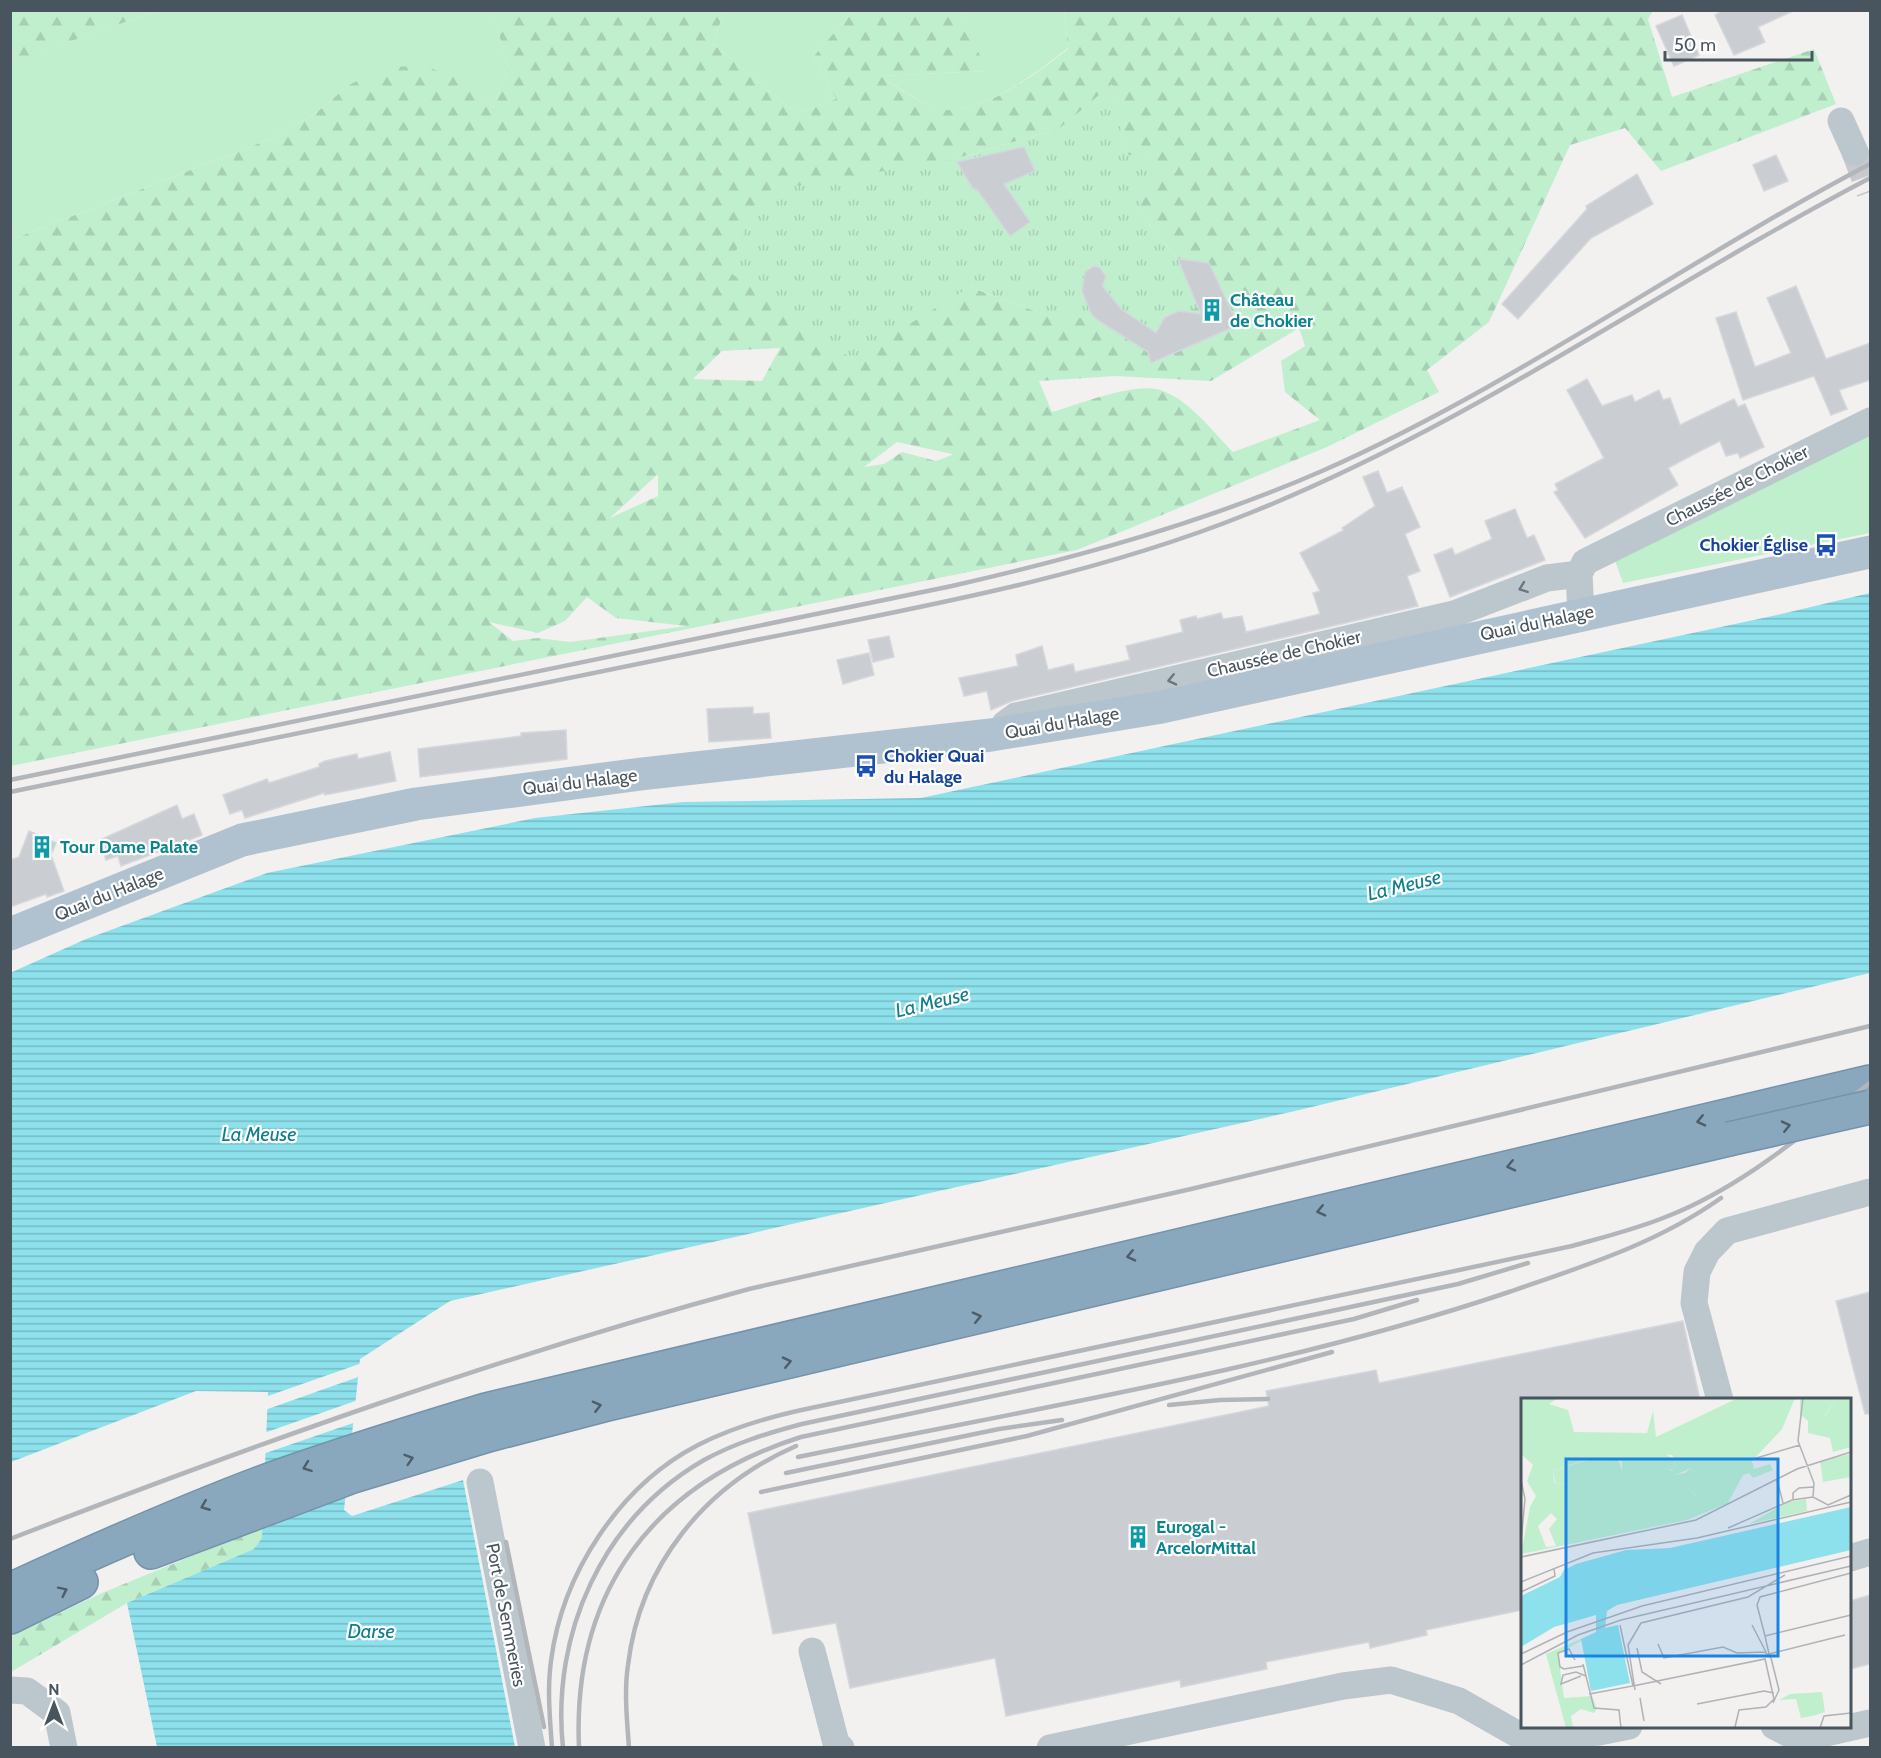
<svg xmlns="http://www.w3.org/2000/svg" width="1881" height="1758" viewBox="0 0 1881 1758" font-family="Cabin,sans-serif">
<style>
.green{fill:#c0efce}
.forest{fill:url(#forest-firs);fill-rule:evenodd}
.park{fill:url(#park-tufts)}
.water{fill:url(#water-rules)}
.pier{fill:#f3f0f0}
.building{fill:#caced3;stroke:#d4d7dc;stroke-width:1.5}
.lines{fill:none;stroke-linecap:round;stroke-linejoin:round}
.minor-tunnel{stroke:#c8c9cc;stroke-width:27;stroke-dasharray:27 14;stroke-linecap:butt}
.highway-casing{stroke:#7493aa;stroke-width:36}
.minor{stroke:#bcc6cd;stroke-width:27}
.major{stroke:#b0c2cf;stroke-width:33}
.highway{stroke:#89a8be;stroke-width:33}
.rail{stroke:#b2b6ba;stroke-width:4.5}
.highway-bridge-casing{stroke:#7493aa;stroke-width:36;stroke-linecap:butt}
.highway-bridge{stroke:#89a8be;stroke-width:33}
.oneway{stroke:#6b777f}
.oneway2{stroke:#4e5d68}
.labels{text-anchor:middle;dominant-baseline:central;stroke-width:4.5;stroke-linejoin:round;paint-order:stroke}
.culture-label{font-size:18px;font-weight:bold;fill:#0d838f;stroke:#fff;text-anchor:start}
.street-label{font-size:18px;fill:#48555e;stroke:#fff}
.transit-label{font-size:18px;font-weight:bold;fill:#164399;stroke:#fff;text-anchor:end}
.water-label{font-size:20px;font-style:italic;fill:#0e7e8d;stroke:#fff}
.inset-road{fill:none;stroke:#afb2b6;stroke-width:1.5}
.view{fill:#1a84e3;fill-opacity:0.15;stroke:#1a84e3;stroke-width:3}
.inset-edge{fill:none;stroke:#48555e;stroke-width:3}
</style>
<defs>
<pattern id="forest-firs" width="22" height="20" patternUnits="userSpaceOnUse" patternTransform="scale(1.5)"><rect width="22" height="20" fill="#c0efce"/><path d="M5 1l3.5 6h-7zM16 11l3.5 6h-7z" fill="#a6cfb3"/></pattern>
<pattern id="park-tufts" width="24" height="20" patternUnits="userSpaceOnUse" patternTransform="scale(1.5)"><rect width="24" height="20" fill="#c0efce"/><path d="M3 7l-1-3M5 7V3M7 7l1-3M15 17l-1-3M17 17v-4M19 17l1-3" fill="none" stroke="#a6cfb3"/></pattern>
<pattern id="water-rules" width="6" height="5" patternUnits="userSpaceOnUse" patternTransform="scale(1.5)"><rect width="6" height="5" fill="#8de1ec"/><path d="M0 2.5h6" fill="none" stroke="#75b9c2"/></pattern>
</defs>
<rect width="100%" height="100%" fill="#f3f0f0"/>
<!-- green -->
<g class="green">
<polygon points="480,10 496,23 508,67 493,108 458,77 349,85 316,113 275,137 11,240 10,62 157,11"/>
<polygon points="724,11 853,11 814,56 836,99 796,113 713,44"/>
<path d="M962,11H1064L1068,48C1040,70 974,122 936,108C917,101 897,86 879,76L985,71Z"/>
<polygon points="1870,430 1870,533 1623,583 1614,558"/>
</g>
<!-- forest -->
<g class="forest">
<polygon points="11,10 157,10 157,11 11,62"/>
<path d="M480,11H724L713,44L796,113L836,99L814,56L853,11H962L986,71L880,76C897,87 918,102 937,108C975,121 1040,71 1068,49L1064,11H1653L1648,19L1672,97L1814,49L1836,104L1661,171L1625,128L1570,145L1489,322L1427,370L1439,392L1327,447L1077,550L11,766V240L275,137L316,113L349,85L385,67L422,66L459,77L493,108L508,67L496,23ZM1112,85L1125,155L1151,159L1138,191L1143,217L1178,259L1182,311L1165,317L1163,320L1102,286L1106,277L1100,268L1094,266L1089,268L1084,277L1046,315L970,287L954,159L1059,129ZM1299,328L1305,346L1281,361L1285,392L1320,420L1233,452C1212,431 1189,399 1160,390C1133,382 1078,405 1052,412L1039,381L1115,376L1211,381ZM780,348L762,381L693,379L722,351ZM897,442L952,454V455L936,461L902,452L884,464L864,467ZM658,475V496L610,518L657,475ZM587,597L616,618L686,626L570,642L538,638L513,641L489,622L538,633L565,621Z"/>
<polygon points="263,1527 262,1538 254,1549 127,1603 11,1672 11,1636 102,1593"/>
</g>
<!-- park -->
<path class="park" d="M1112,84L1125,154L1151,159L1157,169L1139,191L1143,217L1178,259L1198,307L1185,313L1179,311L1165,316L1164,322L1150,329L1121,309L1102,286L1106,277L1100,268L1094,266L1089,268C1080,278 1088,309 1096,319L1046,315L970,287L852,359L728,271L760,192L954,159L1059,129Z"/>
<!-- water -->
<polygon class="water" points="1870,593 1870,973 1295,1111 450,1301 360,1359 344,1510 352,1516 463,1480 515,1747 157,1747 127,1603 254,1549 262,1538 268,1392 196,1391 11,1462 10,973 86,939 267,873 535,818 683,802 921,798 1777,615"/>
<!-- pier -->
<g class="pier">
<polygon points="362,1363 361,1376 265,1410 265,1397"/>
<polygon points="358,1400 356,1422 263,1454 264,1433"/>
</g>
<!-- building -->
<g class="building">
<polygon points="1724,10 1795,10 1758,27 1765,42 1734,55 1715,15"/>
<polygon points="1682,15 1699,55 1674,66 1656,26"/>
<polygon points="1024,147 1035,171 1004,184 1030,222 1010,236 976,188 973,189 957,162"/>
<polygon points="1776,155 1788,181 1764,191 1753,165"/>
<polygon points="1637,174 1653,204 1591,238 1518,319 1502,304 1587,209 1586,206"/>
<polygon points="1178,259 1209,263 1238,325 1151,363 1148,352 1096,319 1091,313 1082,291 1085,272 1094,266 1100,268 1106,277 1102,286 1121,309 1156,333 1165,317 1179,311 1201,314"/>
<polygon points="1796,286 1826,359 1870,343 1870,380 1839,390 1847,409 1831,415 1814,376 1743,400 1716,318 1736,312 1755,367 1791,353 1767,298"/>
<polygon points="1587,379 1602,406 1632,395 1635,402 1659,390 1663,400 1670,398 1680,425 1734,399 1738,407 1745,404 1764,447 1740,458 1738,453 1726,456 1720,441 1702,450 1668,468 1678,485 1585,538 1554,492 1558,490 1555,484 1604,458 1567,390"/>
<polygon points="1378,471 1387,493 1402,487 1420,527 1405,534 1420,571 1407,576 1418,606 1012,701 991,710 987,691 964,696 959,678 1018,666 1016,655 1042,646 1048,670 1073,664 1075,672 1130,660 1126,646 1183,632 1180,620 1196,616 1197,619 1221,613 1223,619 1242,616 1246,632 1320,614 1313,593 1320,591 1300,553 1344,530 1342,528 1375,506 1363,477"/>
<polygon points="1515,509 1527,538 1534,535 1545,560 1450,597 1434,555 1452,548 1455,555 1492,539 1485,521"/>
<polygon points="889,636 894,657 873,662 868,640"/>
<polygon points="869,653 874,675 843,684 837,660"/>
<polygon points="753,707 753,714 769,713 771,738 709,742 707,709"/>
<polygon points="566,730 567,759 420,777 418,749 521,736 521,733"/>
<polygon points="390,752 396,781 325,795 324,793 245,818 242,810 230,814 223,795 267,779 269,783 319,767 319,764 325,761 357,754 358,759"/>
<polygon points="177,805 182,819 194,814 202,835 121,866 118,856 106,860 100,840"/>
<polygon points="29,831 56,843 51,855 64,891 47,897 46,894 10,907 10,860 19,857"/>
<polygon points="1870,1292 1870,1414 1865,1414 1836,1301"/>
<polygon points="1683,1321 1700,1400 1522,1400 1522,1610 1426,1630 1427,1635 1370,1648 1369,1642 1266,1662 1267,1669 1181,1687 1180,1680 1006,1716 995,1658 850,1688 836,1623 773,1634 748,1513 1269,1406 1266,1391 1376,1370 1379,1383"/>
<polygon points="1870,1595 1870,1664 1850,1669 1850,1601"/>
</g>
<g class="lines">
<!-- minor-tunnel -->
<polyline class="minor-tunnel" points="1855,152 1870,192"/>
<!-- highway casing -->
<g class="highway-casing">
<g id="highway">
<polyline points="151,1552 353,1476 488,1435 603,1405 1729,1139"/>
<path d="M10,1590C93,1552 176,1515 261,1483C335,1456 410,1433 486,1410L1870,1082"/>
<polyline points="10,1617 81,1582"/>
</g>
</g>
<!-- minor -->
<g class="minor">
<polyline points="1841,121 1855,152"/>
<polyline points="1581,614 1579,574 1585,562 1870,421"/>
<polyline points="1005,724 1016,716 1454,614 1547,578 1579,574"/>
<polyline points="1720,1400 1694,1303 1697,1272 1707,1252 1727,1231 1870,1192"/>
<polyline points="480,1482 532,1748"/>
<polyline points="1850,1558 1870,1552"/>
<polyline points="812,1651 836,1743 841,1748"/>
<polyline points="10,1690 27,1691 57,1713 64,1748"/>
<polyline points="1774,1726 1799,1739 1804,1748"/>
<polyline points="1800,1726 1799,1739 1870,1723"/>
<polyline points="1050,1748 1343,1686 1391,1680 1459,1701 1517,1734 1549,1736 1599,1732 1629,1726"/>
</g>
<!-- major -->
<polyline class="major" points="10,934 242,840 416,804 641,774 991,735 1162,707 1870,552"/>
<!-- highway -->
<use href="#highway" class="highway"/>
<!-- rail -->
<g class="rail">
<path d="M10,780L952,586C1078,557 1203,523 1322,471C1514,386 1685,261 1870,164"/>
<path d="M10,792C247,744 484,695 721,647C898,611 1082,581 1250,513C1470,425 1662,287 1870,178"/>
<polyline points="1169,1405 1220,1400 1268,1399"/>
<path d="M798,1457C1035,1408 1281,1369 1509,1292C1584,1266 1656,1244 1721,1198"/>
<polyline points="786,1473 999,1429 1062,1420"/>
<polyline points="761,1492 1027,1436 1332,1352"/>
<path d="M10,1539C253,1445 498,1357 749,1289L1191,1189L1870,1026"/>
<polyline points="506,1542 544,1727"/>
<path d="M552,1748C550,1719 547,1690 551,1661C562,1574 619,1486 698,1445C729,1429 762,1419 797,1411L1572,1246C1604,1237 1637,1229 1668,1216C1744,1186 1806,1131 1870,1083"/>
<path d="M563,1748C551,1634 602,1519 704,1460C735,1443 768,1433 802,1424L1458,1284L1528,1263"/>
<path d="M579,1748C572,1591 653,1484 801,1437L1354,1319L1417,1300"/>
<path d="M629,1748C627,1720 624,1692 628,1665C640,1565 705,1486 796,1446"/>
</g>
<!-- highway-bridge casing -->
<g class="highway-bridge-casing">
<polyline id="highway-bridge" points="1729,1139 1870,1107"/>
</g>
<!-- highway-bridge -->
<use href="#highway-bridge" class="highway-bridge"/>
</g>
<!-- one-way arrows -->
<defs><path id="oneway-chevron" d="M-2-3.5L2.5 0L-2 3.5" fill="none" stroke-width="1.6" stroke-linecap="round" stroke-linejoin="round" transform="scale(1.5)"/></defs>
<g class="oneway">
<use href="#oneway-chevron" transform="translate(1523 588) rotate(159)"/>
<use href="#oneway-chevron" transform="translate(1172 680) rotate(167)"/>
</g>
<g class="oneway2">
<use href="#oneway-chevron" transform="translate(1701 1121) rotate(167)"/>
<use href="#oneway-chevron" transform="translate(1786 1126) rotate(-13)"/>
<use href="#oneway-chevron" transform="translate(1511 1166) rotate(167)"/>
<use href="#oneway-chevron" transform="translate(1321 1211) rotate(167)"/>
<use href="#oneway-chevron" transform="translate(1131 1256) rotate(167)"/>
<use href="#oneway-chevron" transform="translate(977 1317) rotate(-13)"/>
<use href="#oneway-chevron" transform="translate(787 1362) rotate(-13)"/>
<use href="#oneway-chevron" transform="translate(597 1406) rotate(-14)"/>
<use href="#oneway-chevron" transform="translate(409 1459) rotate(-17)"/>
<use href="#oneway-chevron" transform="translate(307 1467) rotate(160)"/>
<use href="#oneway-chevron" transform="translate(205 1506) rotate(158)"/>
<use href="#oneway-chevron" transform="translate(63 1591) rotate(-26)"/>
</g>
<!-- icons -->
<defs>
<g id="building-bare" transform="scale(1.8)"><path d="M-4-6H4V6H1V3H-1V6H-4ZM-2.5-4.3h1.7v1.8h-1.7ZM.8-4.3h1.7v1.8H.8ZM-2.5-1h1.7V.8h-1.7ZM.8-1h1.7V.8H.8Z" fill="#0f9aa8" stroke="#fff" stroke-width="2.5" paint-order="stroke"/></g>
<g id="bus-bare" transform="scale(1.8)"><path d="M-5-6H5V4H4V6H2V4H-2V6H-4V4H-5ZM-3.5-4V0h7V-4ZM-3.5 1.2v1.5H-2V1.2ZM2 1.2v1.5H3.5V1.2Z" fill="#1a4fb4" stroke="#fff" stroke-width="2.5" paint-order="stroke"/></g>
</defs>
<g fill-rule="evenodd">
<use href="#building-bare" x="1212" y="310"/>
<use href="#bus-bare" x="1826" y="545"/>
<use href="#bus-bare" x="866" y="766"/>
<use href="#building-bare" x="42" y="847"/>
<use href="#building-bare" x="1138" y="1537"/>
</g>
<g class="labels">
<!-- culture labels -->
<g class="culture-label">
<text x="1230" y="300">Château<tspan x="1230" dy="21">de Chokier</tspan></text>
<text x="60" y="847">Tour Dame Palate</text>
<text x="1156" y="1527">Eurogal -<tspan x="1156" dy="21">ArcelorMittal</tspan></text>
</g>
<!-- street labels -->
<g class="street-label">
<text transform="translate(1737 486) rotate(-27)">Chaussée de Chokier</text>
<text transform="translate(1537 623) rotate(-12)">Quai du Halage</text>
<text transform="translate(1284 654) rotate(-13)">Chaussée de Chokier</text>
<text transform="translate(1062 723) rotate(-10)">Quai du Halage</text>
<text transform="translate(580 782) rotate(-7)">Quai du Halage</text>
<text transform="translate(109 894) rotate(-22)">Quai du Halage</text>
<text transform="translate(506 1615) rotate(79)">Port de Semmeries</text>
</g>
<!-- transit labels -->
<g class="transit-label">
<text x="1808" y="545">Chokier Église</text>
<text x="884" y="756" text-anchor="start">Chokier Quai<tspan x="884" dy="21">du Halage</tspan></text>
</g>
<!-- water labels -->
<g class="water-label">
<text transform="translate(1404 885) rotate(-14)">La Meuse</text>
<text transform="translate(932 1002) rotate(-14)">La Meuse</text>
<text x="259" y="1134">La Meuse</text>
<text x="371" y="1631">Darse</text>
</g>
</g>
<!-- overview -->
<g transform="translate(1521 1398)">
<rect width="330" height="330" fill="#f3f0f0"/>
<path d="M314,0H330V6L309,21L304,19ZM140,51L155,53L165,66L154,73L144,69L156,68L151,57L142,56ZM133,55L143,60L139,72L135,73L125,66ZM330,56V79L302,84L299,63ZM79,58L97,60L101,73L85,70L46,88L34,84L32,73ZM285,101L286,113L228,126L267,104ZM301,294L304,314L291,318L280,320L275,301L258,302L269,296Z" fill="#c0efce"/>
<path d="M0,0H37L28,6L47,12L53,34L126,35L132,13L135,39L217,0H274L261,31L231,63L233,71L249,66L252,72L232,80L228,75L222,77L207,105L166,122L0,156L9,109L15,98L6,83L12,67L0,56ZM140,52L155,53L165,66L151,73L145,69L156,68L154,63ZM92,59L101,63V72L89,68L46,88L33,84L32,73L69,60ZM170,70L180,95L174,97L168,90V96L154,93L152,78ZM30,115L36,121L28,131L35,148L25,149L17,128ZM279,0H314L304,18L309,20L330,6V49L312,54L309,40L287,35V23L279,16ZM74,235L37,256L43,300L71,298L76,311L73,315L60,311L50,318L52,330H45L25,256Z" fill="#c0efce" fill-rule="evenodd"/>
<path d="M170,70L180,95L175,97L168,90V96L154,93L141,101L127,91L131,82L164,75Z" fill="#c0efce"/>
<path d="M330,109V152L96,207L86,213L84,230L97,227L109,285L70,293L60,241L75,234V217L33,229L0,249V198L39,179L43,172L55,166L105,152L149,150Z" fill="#8de1ec"/>
<path class="inset-road" d="M282,0L277,43L293,85L292,99M232,61L279,47M0,82L4,101L0,144M256,82L262,105M272,102V95L278,90L292,89M207,130L271,102L292,99L307,107L330,97M0,159L175,122L276,71L330,54M0,184L72,155L176,140L330,104M0,194L34,178L33,171M231,227L245,254M324,237L248,256L244,238L330,217M244,238L236,207L239,199L330,175M137,246L143,260L202,249L216,255L244,254L250,260L258,292L252,305M116,250L121,274L140,286M0,256L46,234L121,208L330,158M54,262L48,251L37,255L39,269L43,271L62,268M62,266L73,310L98,312L100,330M0,267L57,237L100,222L330,168M60,278L40,286L42,277L55,274L65,278M112,288L244,261L253,301L245,309L218,312L214,329M114,292L107,247L120,225L227,199L264,177M68,296L112,288L99,227M119,300L123,323M176,306L243,293L253,295M168,330H272M299,330L303,318L330,315"/>
<path class="view" d="M45,61H257V258H45Z"/>
<rect width="330" height="330" class="inset-edge"/>
</g>
<!-- border -->
<rect width="1881" height="1758" fill="none" stroke="#48555e" stroke-width="24"/>
<!-- north arrow -->
<g transform="translate(54 1704)" stroke="#ffffff" stroke-width="4.5" paint-order="stroke">
<path d="M0-4.5L10 22L0 15L-10 22Z" fill="#48555e"/>
<text y="-9" font-size="16" font-weight="bold" text-anchor="middle" fill="#48555e">N</text>
</g>
<!-- scale -->
<path d="M1665 51v9h147v-9" fill="none" stroke="#48555e" stroke-width="3"/>
<text x="1674" y="51" font-size="18" fill="#48555e" stroke="#ffffff" stroke-width="4.5" paint-order="stroke">50 m</text>
</svg>
